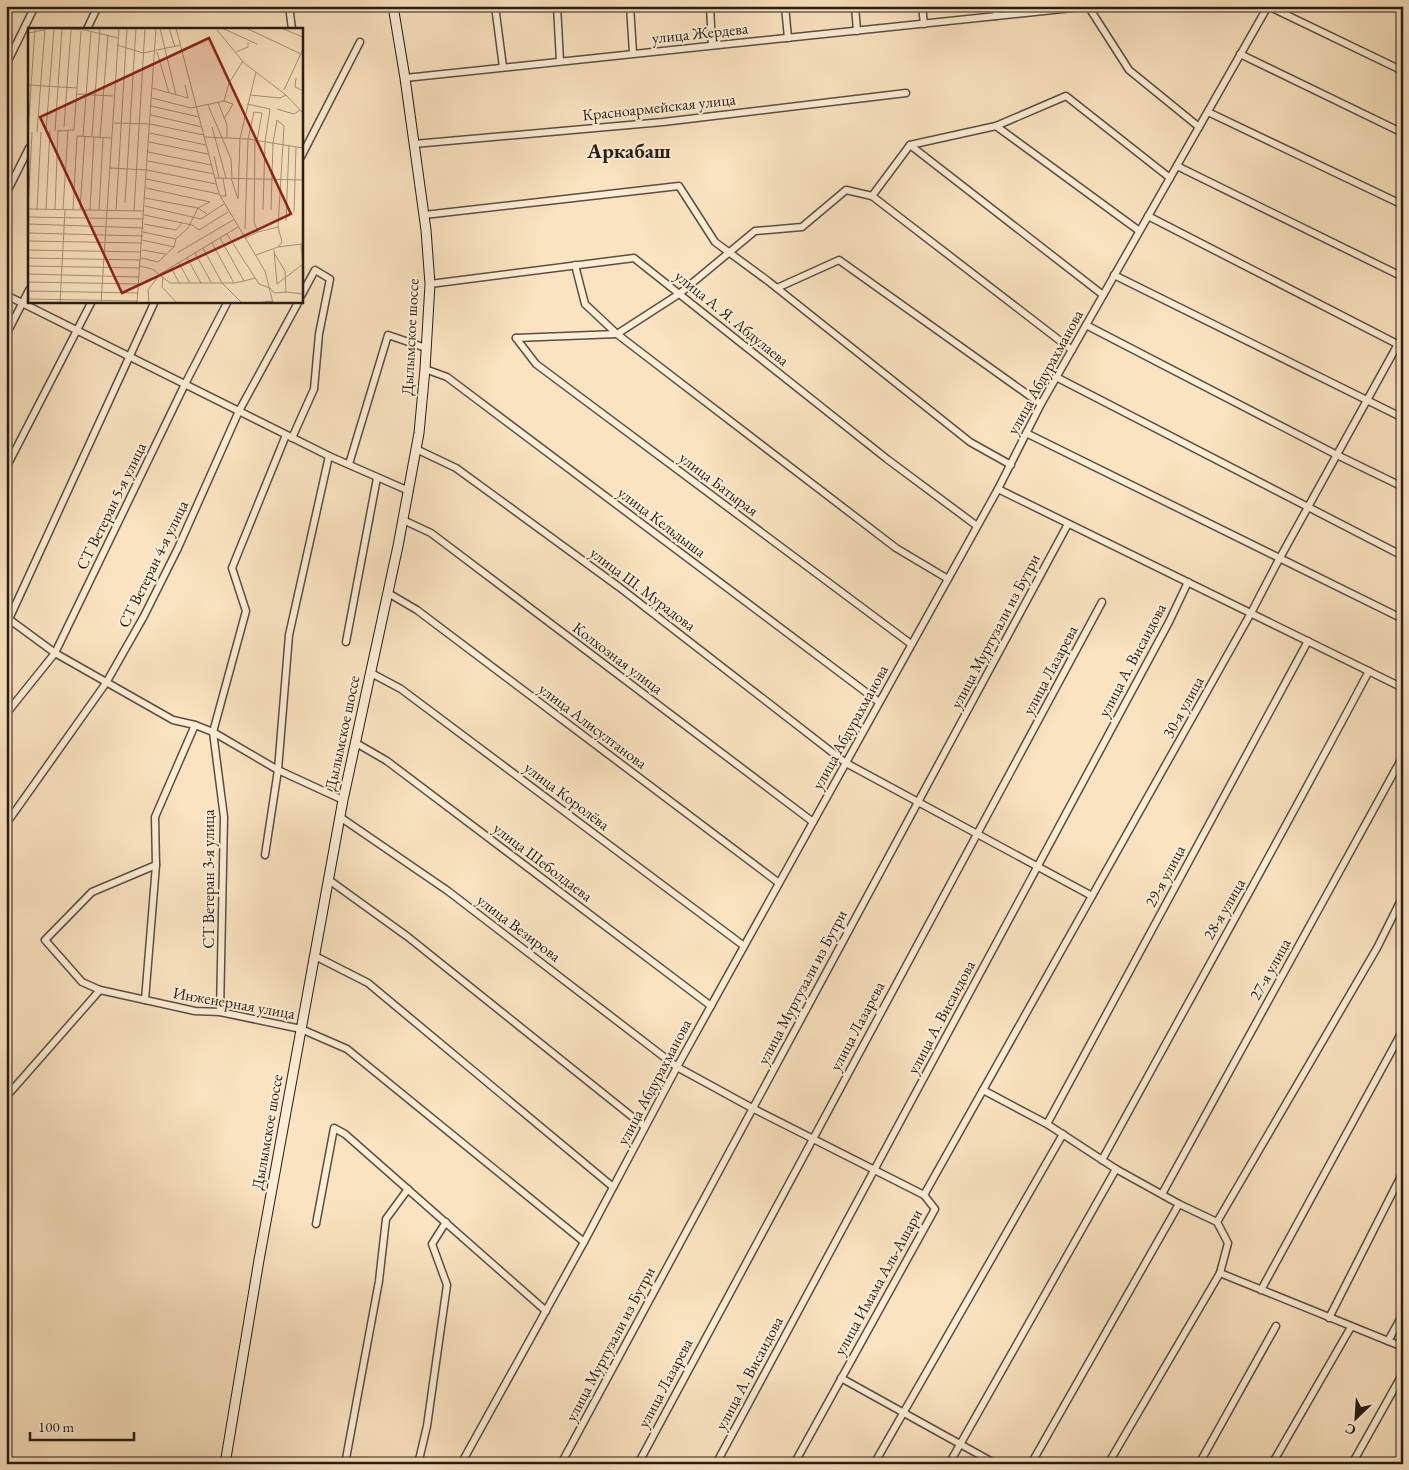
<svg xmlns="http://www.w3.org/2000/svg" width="1409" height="1470" viewBox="0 0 1409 1470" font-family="'EB Garamond',serif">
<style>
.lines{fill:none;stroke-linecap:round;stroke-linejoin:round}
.street-casing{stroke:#5b4e40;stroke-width:9}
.secondary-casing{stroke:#261c15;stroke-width:11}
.street{stroke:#fcedd6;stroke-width:6}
.secondary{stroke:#fcedd6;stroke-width:9}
.labels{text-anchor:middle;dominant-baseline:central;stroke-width:4;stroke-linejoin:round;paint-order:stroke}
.street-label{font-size:16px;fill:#261c15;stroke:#fcedd6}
.district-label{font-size:21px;font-weight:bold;fill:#261c15;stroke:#fcedd6}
.inset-road{fill:none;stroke:#a5937c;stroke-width:1}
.view{fill:#8f2418;fill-opacity:0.15;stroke:#8f2418;stroke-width:2.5}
.inset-edge{fill:none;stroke:#261c15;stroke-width:2.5}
</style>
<rect width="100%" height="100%" fill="#fae3c0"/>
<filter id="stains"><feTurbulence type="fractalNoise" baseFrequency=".004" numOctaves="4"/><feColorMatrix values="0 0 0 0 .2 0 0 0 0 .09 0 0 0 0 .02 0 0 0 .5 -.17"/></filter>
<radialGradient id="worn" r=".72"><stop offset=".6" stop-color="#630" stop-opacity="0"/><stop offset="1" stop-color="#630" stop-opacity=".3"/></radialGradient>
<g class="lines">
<!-- street casing -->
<g class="street-casing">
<g id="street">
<polyline points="289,6 292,29"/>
<polyline points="495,6 503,67"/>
<polyline points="557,6 560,61"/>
<polyline points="630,6 633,53"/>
<polyline points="710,6 712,45"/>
<polyline points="785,6 788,38"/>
<polyline points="855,6 857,31"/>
<polyline points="922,6 924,24"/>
<polyline points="996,6 996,16"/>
<polyline points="1088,6 1129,70 1199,127"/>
<polyline points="1268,6 1403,71"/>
<polyline points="87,29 98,6"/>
<polyline points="1240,54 1403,133"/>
<polyline points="6,65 35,6"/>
<polyline points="405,78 1091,6"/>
<polyline points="1208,112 1403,205"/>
<polyline points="996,126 1138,230"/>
<polyline points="414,144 663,122 906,93"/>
<polyline points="910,145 1103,295"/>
<polyline points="301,157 360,42"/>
<polyline points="1177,166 1403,277"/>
<polyline points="6,194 29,148"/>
<polyline points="872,196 1072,350"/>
<polyline points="424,215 679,186 715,242 768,281 970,442 1011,465"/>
<polyline points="1148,216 1403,347"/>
<polyline points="575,265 585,304 617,334 896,548 948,579"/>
<polyline points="1114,275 1403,418"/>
<polyline points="430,284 634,258 887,459 977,526"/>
<polyline points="777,288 839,260 1041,404"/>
<polyline points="6,295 329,456 409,491"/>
<polyline points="1086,325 1337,455 1403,487"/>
<polyline points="6,335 29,290"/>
<polyline points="516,338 617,334 679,294 755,231 802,227 846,190 872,196 910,145 996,126 1066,96 1170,178"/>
<polyline points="516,338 536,364 911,644"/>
<polyline points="425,369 447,377 879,702"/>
<polyline points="1056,377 1403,556"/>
<polyline points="1026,433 1403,619"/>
<polyline points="292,438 314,389 319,334 330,279 315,270 301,296"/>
<polyline points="416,449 456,468 511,508 619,587 846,763 1092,896"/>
<polyline points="349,464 388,335 426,348"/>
<polyline points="6,468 92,301"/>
<polyline points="998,489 1403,688"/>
<polyline points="403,520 431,533 813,822"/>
<polyline points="388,593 417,610 779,883"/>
<polyline points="6,617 55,653 173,720 195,725 213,732 278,770 343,800"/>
<polyline points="9,619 155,301"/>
<polyline points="346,642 377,478"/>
<polyline points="371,673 401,689 744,946"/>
<polyline points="6,714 55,653 185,384 228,301"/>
<polyline points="356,743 387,761 711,1006"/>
<polyline points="340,817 448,891 677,1067 752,1108 924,1195"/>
<polyline points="6,824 106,683 144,616 178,548 239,411 299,301"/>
<polyline points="265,855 278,770 289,635 329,456"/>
<polyline points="329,880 408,937 645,1127"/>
<polyline points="315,956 368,983 613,1187"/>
<polyline points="100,990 82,982 45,940 92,892 156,865"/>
<polyline points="145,1000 156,865 155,817 195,725"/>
<polyline points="220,1012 224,817 213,732 246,611 232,568 286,435"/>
<polyline points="983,1090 1047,1124 1116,1169 1179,1204 1217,1222 1228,1243 1220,1273 1108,1464"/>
<polyline points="6,1097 100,990 195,1011 220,1012 301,1029 347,1049 584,1242"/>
<polyline points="1047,1124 1308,641"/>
<path d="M1102,1160C1191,997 1282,835 1369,671"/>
<polyline points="1162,1194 1403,756"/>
<polyline points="1217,1222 1377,948 1403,896"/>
<polyline points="316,1224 334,1128 345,1134 546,1311"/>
<polyline points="1220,1273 1403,1347"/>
<polyline points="1261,1290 1403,1030"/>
<polyline points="1329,1318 1403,1172"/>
<polyline points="1388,1341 1403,1314"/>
<polyline points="841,1378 996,1464"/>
<polyline points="345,1464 379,1281 386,1219 408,1189"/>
<polyline points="418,1464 427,1426 447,1285 432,1244 446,1222"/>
<polyline points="461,1464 584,1242 677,1067 998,489 1041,404 1268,6"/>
<polyline points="561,1464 1068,524"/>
<polyline points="638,1464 1102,602"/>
<polyline points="716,1464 1169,622 1188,582"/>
<polyline points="794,1464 935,1209 924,1195 1251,613 1276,565 1403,335"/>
<polyline points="874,1464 1063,1134"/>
<polyline points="949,1464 1116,1169"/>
<polyline points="1031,1464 1179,1204"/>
<polyline points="1199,1464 1276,1326"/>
<polyline points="1272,1464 1351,1327"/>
<polyline points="1352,1464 1403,1373"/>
</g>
</g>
<!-- secondary casing -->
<g class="secondary-casing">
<polyline id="secondary" points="225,1464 259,1260 343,800 398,546 419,433 425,369 430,284 426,230 405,78 393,6"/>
</g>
<!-- street -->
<use href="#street" class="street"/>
<!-- secondary -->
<use href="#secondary" class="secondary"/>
</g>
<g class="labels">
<!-- street labels -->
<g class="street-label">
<text transform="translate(700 33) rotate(-6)">улица Жердева</text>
<text transform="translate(659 107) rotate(-6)">Красноармейская улица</text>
<text transform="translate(732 318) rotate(39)">улица А. Я. Абдулаева</text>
<text transform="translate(410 337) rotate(-87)">Дылымское шоссе</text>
<text transform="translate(1045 372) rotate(-61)">улица Абдурахманова</text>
<text transform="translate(719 484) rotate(37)">улица Батырая</text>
<text transform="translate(111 506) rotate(-64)">СТ Ветеран 5-я улица</text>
<text transform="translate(662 522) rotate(37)">улица Кельдыша</text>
<text transform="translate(153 564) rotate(-64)">СТ Ветеран 4-я улица</text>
<text transform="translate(643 589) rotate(37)">улица Ш. Мурадова</text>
<text transform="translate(995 631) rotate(-62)">улица Муртузали из Бутри</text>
<text transform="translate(618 658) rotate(37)">Колхозная улица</text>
<text transform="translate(1132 660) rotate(-62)">улица А. Висаидова</text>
<text transform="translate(1050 670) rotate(-62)">улица Лазарева</text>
<text transform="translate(1183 707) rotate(-61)">30-я улица</text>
<text transform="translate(593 726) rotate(37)">улица Алисултанова</text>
<text transform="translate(850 727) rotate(-61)">улица Абдурахманова</text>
<text transform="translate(342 733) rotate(-78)">Дылымское шоссе</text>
<text transform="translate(567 796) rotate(37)">улица Королёва</text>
<text transform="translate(543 862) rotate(37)">улица Шеболдаева</text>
<text transform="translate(1165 876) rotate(-62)">29-я улица</text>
<text transform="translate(208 879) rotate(-90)">СТ Ветеран 3-я улица</text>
<text transform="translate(1224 909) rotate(-60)">28-я улица</text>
<text transform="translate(519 928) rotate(37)">улица Везирова</text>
<text transform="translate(1270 969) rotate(-61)">27-я улица</text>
<text transform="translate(802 987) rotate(-62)">улица Муртузали из Бутри</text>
<text transform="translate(234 1003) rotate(10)">Инженерная улица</text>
<text transform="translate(941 1017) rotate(-62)">улица А. Висаидова</text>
<text transform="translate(857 1026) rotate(-62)">улица Лазарева</text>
<text transform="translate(654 1082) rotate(-62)">улица Абдурахманова</text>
<text transform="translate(267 1132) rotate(-80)">Дылымское шоссе</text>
<text transform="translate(878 1282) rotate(-61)">улица Имама Аль-Ашари</text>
<text transform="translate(610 1344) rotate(-62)">улица Муртузали из Бутри</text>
<text transform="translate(749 1373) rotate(-62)">улица А. Висаидова</text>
<text transform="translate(665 1383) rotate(-62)">улица Лазарева</text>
</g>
<!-- district labels -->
<g class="district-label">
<text x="629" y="150">Аркабаш</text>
</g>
</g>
<!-- overview -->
<g transform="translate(28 28)">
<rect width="275" height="275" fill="#fae3c0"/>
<path class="inset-road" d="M18,0L57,2L90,10M132,0L148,67M141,0L147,19M148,0L191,166L237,243L245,275M194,0L229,16M218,0L273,26M253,0L275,9M189,2L216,35L258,67L275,85M0,5L16,2M89,17L115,25L153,17M129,24L141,65M208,24L220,19V14M268,50L267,59L275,63M0,57L49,60M124,60L160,70L157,57M256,62L275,21M49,66L85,68M222,67L252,70L258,67M124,70L163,80L196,73L201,55L215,33M196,73L205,76L196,91M190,74L199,97V110M219,76L242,81L237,114L235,182M180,77L203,131L204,150M123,78L171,89M249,81L266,86L272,82M123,87L174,99M86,95L122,96L176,107M36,99L43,2M184,99L198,150M46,102L53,3M18,103L26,1M27,103L34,0M29,103L46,102M0,104L7,0M9,104L17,0M122,105L178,117M49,108L84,110M55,108L63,3M64,108L72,0M177,109L220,111L275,120M72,110L80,7M121,114L180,126M120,124L183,137M186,128L191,150M120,133L186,146M82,140L119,142L188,156M187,150L275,152M203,150L210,171M118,151L191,166M118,160L182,174M275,162V189M192,168H198L195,150M117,170L170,180L179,186M210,171L212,110L228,44M97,175L108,0M117,178L173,191L196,176M0,181L116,183M0,181L4,104M9,181L13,104M18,181L22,103M27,181L30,102M35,182L40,102M45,182L49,108M52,182L57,108M62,182L66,109M71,182L75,110M243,182L245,115L249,92L256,98L250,199L254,214L250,219M88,183L99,0M106,183L117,0M266,184L268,119M116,187L164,197L171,202L200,184M0,189L116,191M258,193L261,117M0,196L116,200M116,196L148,202L154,195M217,201L220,111L226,84L234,85L229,113M115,204L148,211M230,204L250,199M0,205L115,208M199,206L231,256L242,260L246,265L258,264L257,243L246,225M192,210L216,253L227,250M217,210L230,204L226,194L227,112M114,212L146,219M0,213L114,215M184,215L206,255L216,253M175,220L194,255L214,275M0,222L113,224M114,222L137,226M246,222L249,256L275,236L273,217M149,225L205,192M167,225L183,254M228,227L250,219L274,216M0,230L113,232M113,230L130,234L146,219L148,211L160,200L170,180L182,174M159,230L173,255M151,235L162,255M0,238L112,240M112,238L124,241L142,255H206M143,240L152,256M0,246L111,249M135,249L134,259L149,275M0,254L111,256M0,263L110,265M258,264L275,266M0,271L109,273M32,275L37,182M73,275L91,0M109,275L128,0M121,275L120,262L132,246L210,199M229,275L245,273"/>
<path class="view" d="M181,10L263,186L94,265L12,89Z"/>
<rect width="275" height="275" class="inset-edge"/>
</g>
<!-- margin -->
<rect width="1409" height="1470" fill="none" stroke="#fae3c0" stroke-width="25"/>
<rect x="8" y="8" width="1394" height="1455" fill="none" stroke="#261c15" stroke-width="2.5"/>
<rect x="12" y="12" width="1384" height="1445" fill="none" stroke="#261c15"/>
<!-- north arrow -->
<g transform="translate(1356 1418) rotate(205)" stroke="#fcedd6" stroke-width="4" paint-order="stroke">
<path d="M0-4L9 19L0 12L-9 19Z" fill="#261c15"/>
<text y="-8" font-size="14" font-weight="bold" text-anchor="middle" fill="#261c15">С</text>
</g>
<!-- scale -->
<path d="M30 1432v8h104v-8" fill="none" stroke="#261c15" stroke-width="2.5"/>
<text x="38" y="1432" font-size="15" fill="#261c15" stroke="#fcedd6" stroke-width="4" paint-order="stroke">100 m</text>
<rect width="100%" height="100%" filter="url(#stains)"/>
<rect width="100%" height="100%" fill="url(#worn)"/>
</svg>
